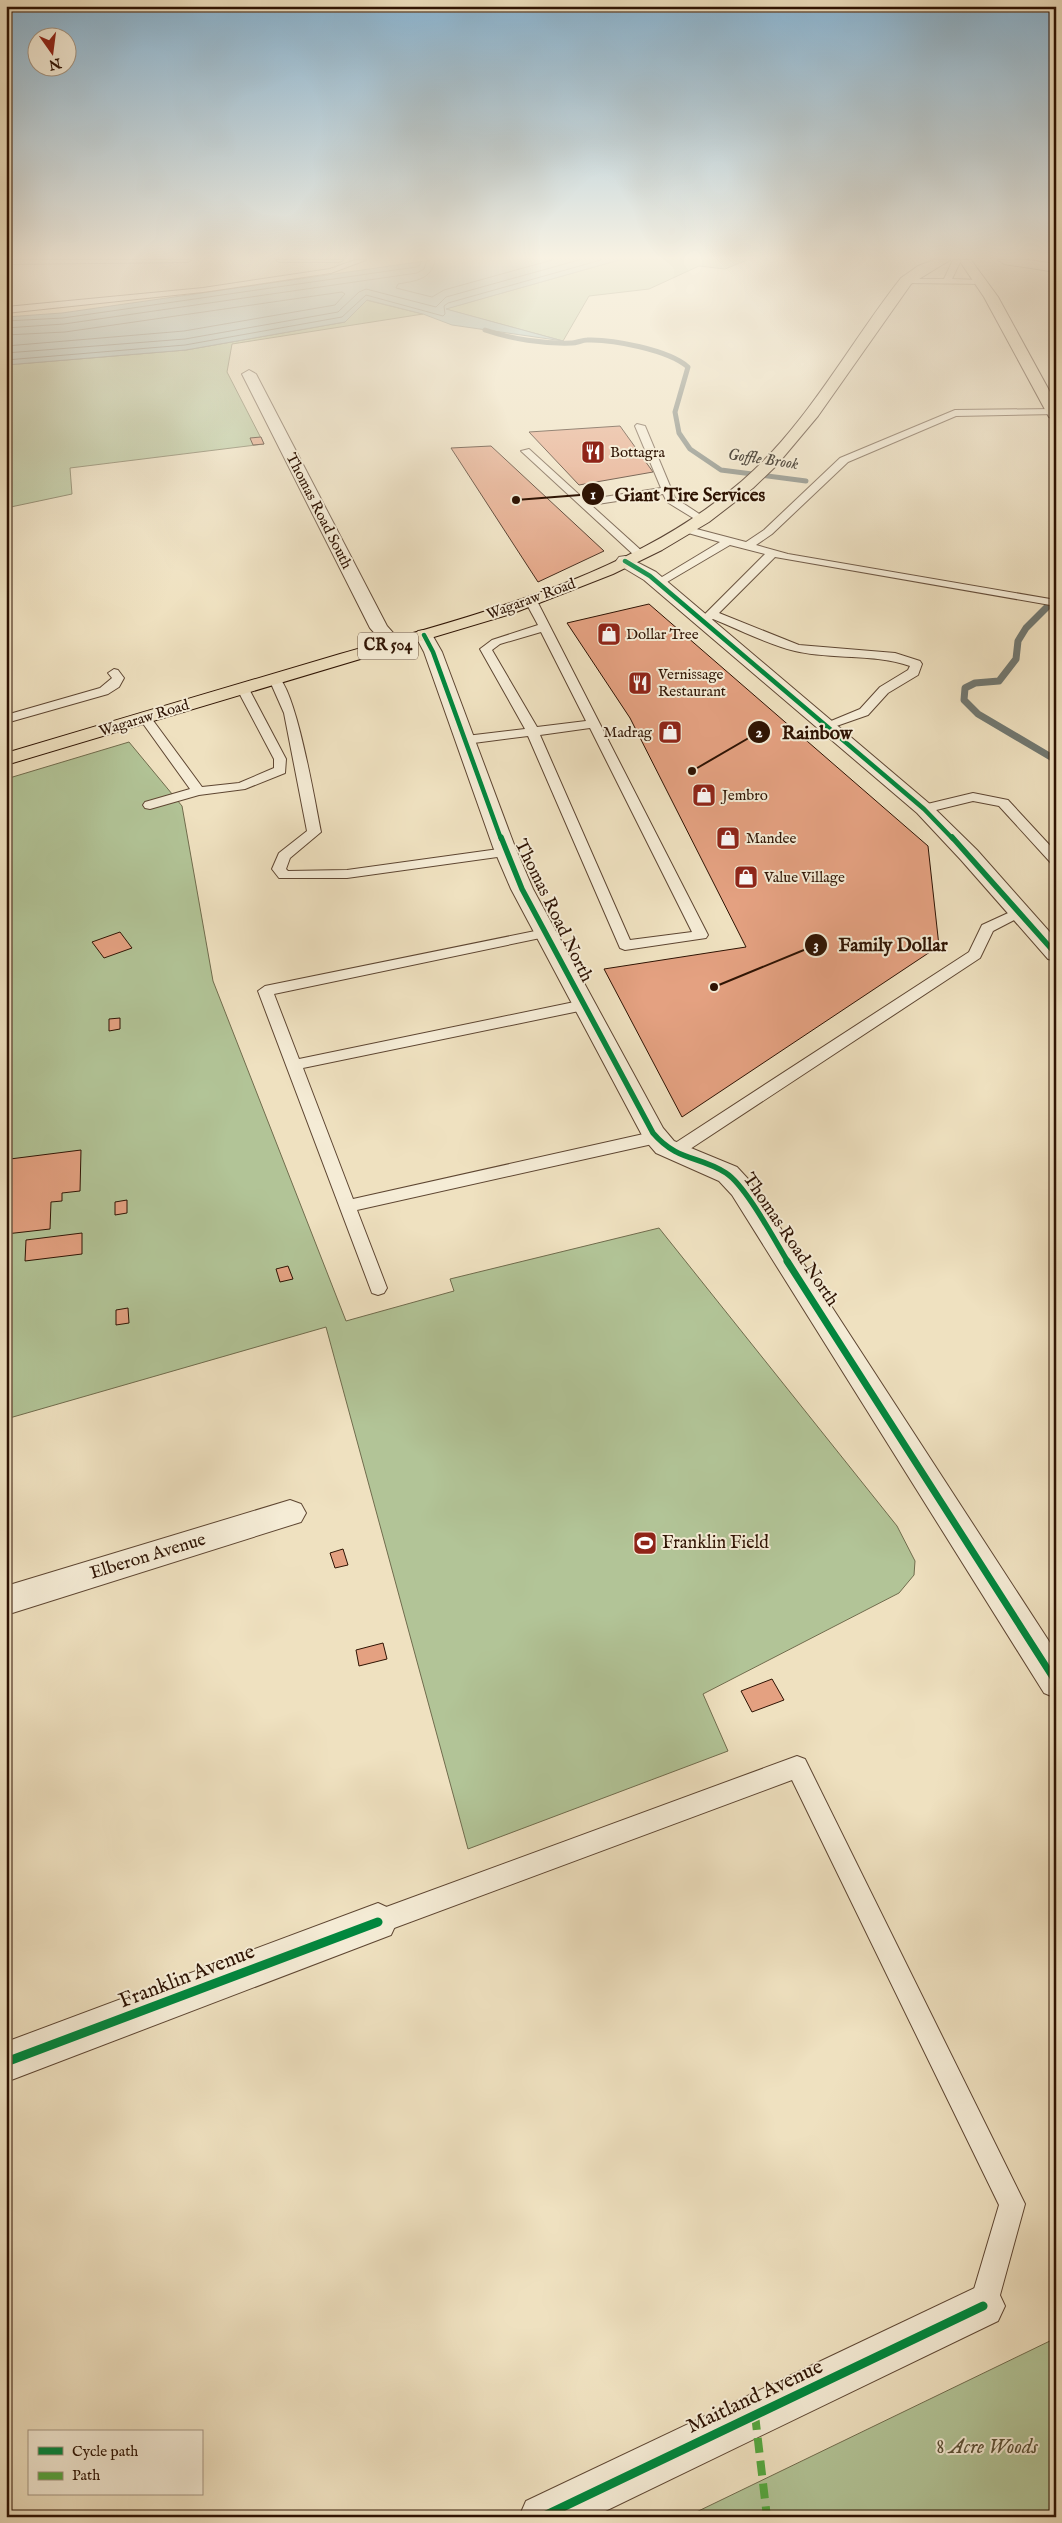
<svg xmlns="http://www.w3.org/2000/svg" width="1062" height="2523" viewBox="0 0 1062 2523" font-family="'IM FELL English',serif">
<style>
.green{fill:#b2c497;stroke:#706c4d}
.water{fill:#9dbbbb;stroke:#717871}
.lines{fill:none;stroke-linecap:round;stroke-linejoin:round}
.shore{stroke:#66675f;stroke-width:1}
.stream-far1{stroke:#717871;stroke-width:5}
.stream{stroke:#717871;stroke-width:7}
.building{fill:#e4a181;stroke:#2e1303}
.lane-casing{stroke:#5e4632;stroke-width:2}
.street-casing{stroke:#5e4632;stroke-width:2}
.primary-casing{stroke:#2e1303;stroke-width:2}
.lane{fill:#f5ecd6;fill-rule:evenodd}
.street{fill:#f5ecd6;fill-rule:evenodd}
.primary{fill:#efe1c0;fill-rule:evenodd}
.quiet{stroke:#54a840;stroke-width:8;stroke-dasharray:15 8;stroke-linecap:butt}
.cycleway-far3-casing{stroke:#f5ecd6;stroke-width:6}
.cycleway-far2-casing{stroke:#f5ecd6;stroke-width:8}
.cycleway-far1-casing{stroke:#f5ecd6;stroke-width:10}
.cycleway-casing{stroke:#f5ecd6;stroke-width:12}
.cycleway-far3{stroke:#00873e;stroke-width:4.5}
.cycleway-far2{stroke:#00873e;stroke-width:5.5}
.cycleway-far1{stroke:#00873e;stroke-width:7}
.cycleway{stroke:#00873e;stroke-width:9}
.labels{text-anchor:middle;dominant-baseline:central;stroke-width:4;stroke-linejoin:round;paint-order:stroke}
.far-poi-label{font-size:15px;fill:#2e1303;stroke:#f5ecd6;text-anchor:start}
.far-street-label{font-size:15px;fill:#2e1303;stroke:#f5ecd6}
.far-water-label{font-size:16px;font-style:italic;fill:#554e43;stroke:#f5ecd6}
.shield{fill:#f5ecd6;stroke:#6a5442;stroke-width:1}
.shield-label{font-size:16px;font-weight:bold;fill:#2e1303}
.street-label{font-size:18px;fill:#2e1303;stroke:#f5ecd6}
.poi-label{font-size:18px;fill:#2e1303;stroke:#f5ecd6;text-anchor:start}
.near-street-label{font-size:21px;fill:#2e1303;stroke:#f5ecd6}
.near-park-label{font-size:21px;font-style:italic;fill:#5c5137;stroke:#f5ecd6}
.leader{fill:none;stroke:#2e1303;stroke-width:2}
.callout-dot{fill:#2e1303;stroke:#f5ecd6;stroke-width:2}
.mark-label{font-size:15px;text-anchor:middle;font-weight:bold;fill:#fff}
.callout-label{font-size:19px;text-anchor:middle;font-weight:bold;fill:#2e1303;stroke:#f5ecd6;stroke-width:4;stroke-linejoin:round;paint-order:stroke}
</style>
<rect width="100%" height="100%" fill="#efe1c0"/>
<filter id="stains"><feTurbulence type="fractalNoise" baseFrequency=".004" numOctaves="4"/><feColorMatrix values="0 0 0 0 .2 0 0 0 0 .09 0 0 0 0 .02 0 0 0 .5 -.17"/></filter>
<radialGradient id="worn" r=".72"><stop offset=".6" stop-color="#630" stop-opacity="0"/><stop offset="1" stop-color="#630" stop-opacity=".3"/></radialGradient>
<!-- green -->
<g class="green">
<polygon points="619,260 747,260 725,269 699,266 649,289 589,296 563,341 445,309"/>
<polygon points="366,300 423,314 232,344 227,372 264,444 70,468 72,494 6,508 6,365 186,350 345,322"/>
<polygon points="129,742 182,806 213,981 346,1321 454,1291 450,1279 659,1228 897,1526 915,1561 914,1575 899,1593 703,1694 728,1751 468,1849 326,1327 6,1419 6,779"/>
<polygon points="1054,2339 1056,2517 686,2517"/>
</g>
<!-- water -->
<polygon class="water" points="432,260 619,260 446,309 563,341 452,325 423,314 367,300 345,322 186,350 6,365 6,317 62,313"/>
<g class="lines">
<!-- shore -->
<g class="shore">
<path d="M435,260C432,280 415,281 398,284L396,288L432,297L444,290L552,260"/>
<polyline points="6,321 63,318 416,267 420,265 421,260"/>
<polyline points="6,328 64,324 417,273 424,269 427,260"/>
<polyline points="6,335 65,332 342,292 345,294 335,305 184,331 6,346"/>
<polyline points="6,353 185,339 338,312 359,292 366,289 436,307 446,297 579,260"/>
<polyline points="6,360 185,345 342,317 366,295 443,316 445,314 444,306 448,303 601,260"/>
</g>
<!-- stream-far1 -->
<path class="stream-far1" d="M485,330C511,339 544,344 572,343C577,343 582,340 587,340C612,339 669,350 688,367L675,412L679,433L690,449L721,470L806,481"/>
<!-- stream -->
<polyline class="stream" points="1049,605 1026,628 1018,641 1016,659 999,681 975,683 965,688 964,700 978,714 1056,760"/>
</g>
<!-- building -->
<g class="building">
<polygon points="620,426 653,472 579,485 529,432"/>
<polygon points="261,437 264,444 253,445 250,438"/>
<polygon points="491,446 604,551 538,582 451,448"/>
<polygon points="649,604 928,846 939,946 682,1117 604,969 746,947 630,718 567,623"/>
<polygon points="120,932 132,948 104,958 92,942"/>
<polygon points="120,1018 120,1029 109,1031 109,1019"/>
<polygon points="81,1150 80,1191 62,1193 62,1201 51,1202 50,1229 6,1234 10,1159"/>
<polygon points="127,1200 127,1213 115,1215 115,1202"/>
<polygon points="82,1233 82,1254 25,1261 26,1240"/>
<polygon points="288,1266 293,1279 280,1282 276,1269"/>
<polygon points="128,1308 129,1323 116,1325 116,1310"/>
<polygon points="343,1549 348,1565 335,1568 330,1553"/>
<polygon points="383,1643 387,1659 359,1666 356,1650"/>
<polygon points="772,1679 784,1700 752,1712 741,1691"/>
</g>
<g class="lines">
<!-- lane casing -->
<g class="lane-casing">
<g id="lane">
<polygon points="6,260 191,260 187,262 6,264"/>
<polygon points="276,260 343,260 339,262 280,262"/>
<polygon points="355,260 366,260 331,273 203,292 6,313 6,307 203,288 330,269"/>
<polygon points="953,260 961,260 952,279 981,280 984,280 984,284 906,283 902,281 906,279 944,279"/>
<path d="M955,410L1053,409L1056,410V414L956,416L848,462L772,534L756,545L788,554L1056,600V606L775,557L719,613L799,645L895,653L920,661L922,664L918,675L888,693L868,715L825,730L819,726L860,709L880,687L908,670L910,666C872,653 833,660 795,651C769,645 738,629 713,619L704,624L698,621L765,554L730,545L662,585L658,586L652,583L720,542L681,531V527L685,526L746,542L764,530L840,458Z"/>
<polygon points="637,424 645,426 675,498 707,519 702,522 698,521 667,502 663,494 591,505 643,552 643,556 635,556 521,451 529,449 585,500 661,488 635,426"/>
<path d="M531,598L537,601L708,935L706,938L625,950L620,948L528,736L466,744L460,740L466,736L525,729L480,649L492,640L538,625L525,601ZM541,632L586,721L537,727L492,650L500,644ZM590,728L692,932L630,940L540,735Z"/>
<polygon points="114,669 118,670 124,678 119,687 108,694 6,723 6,715 100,688 112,678 108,673"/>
<path d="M275,675C295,680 316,808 321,832L290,858L286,869L288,871L347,870L506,848L513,852L511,855L347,878H279L272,869L279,853L307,831L284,713L269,679Z"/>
<polygon points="243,685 249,689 286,759 285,773 245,789 199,795 150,809 145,808 143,805 145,802 190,789 139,718 141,715 149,715 202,787 239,783 274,768 274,759 237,689"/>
<polygon points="973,793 1008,800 1056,852 1056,864 1051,863 999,806 973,801 924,813 917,809 919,806"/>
<polygon points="1019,908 1024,909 1026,912 1024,915 993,931 980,958 681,1155 669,1155 667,1151 669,1147 969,952 982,925"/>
<polygon points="545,929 552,933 550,936 274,994 299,1059 584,1000 592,1005 584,1010 303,1068 353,1199 657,1131 663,1133 665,1137 663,1141 657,1143 357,1210 387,1288 384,1293 378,1295 372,1293 258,991 265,986"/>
<polygon points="797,1756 805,1759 1025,2204 997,2306 993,2316 983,2320 973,2316 969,2306 999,2205 792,1780 378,1934 370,1930 366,1922 370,1914 378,1910"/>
</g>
</g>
<!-- street casing -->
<g class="street-casing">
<g id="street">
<polygon points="998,260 1028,260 1056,264 1056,272 1004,264"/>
<polygon points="249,370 256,374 387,626 403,644 400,648 388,648 370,628 242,374"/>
<polygon points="625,556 656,572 931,805 977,850 1056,939 1056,961 1048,959 961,860 917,813 644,580 619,565 616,561 619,557"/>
<polygon points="424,630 430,631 442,652 515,847 533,889 663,1128 674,1141 737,1167 750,1181 1056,1652 1056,1698 1044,1693 732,1195 719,1181 656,1153 644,1139 511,889 493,847 424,652 415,635 418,631"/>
<polygon points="290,1500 301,1504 306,1513 301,1522 6,1615 6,1586"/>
<polygon points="378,1903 391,1909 397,1922 391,1935 6,2082 6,2042"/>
<polygon points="983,2284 998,2291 1005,2306 998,2321 593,2517 519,2517 526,2501"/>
</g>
</g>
<!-- primary casing -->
<g class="primary-casing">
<g id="primary">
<path d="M934,260H950L911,284L818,416L776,466L753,488L709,522L662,550L613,574L511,614L6,765V753C117,720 228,687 340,654C478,614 631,577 742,481C808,424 848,345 901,278L918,266Z"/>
<polygon points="959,260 971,260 998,297 1056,403 1056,421 1049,417 984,297"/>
</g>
</g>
<!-- lane -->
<use href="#lane" class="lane"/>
<!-- street -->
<use href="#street" class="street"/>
<!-- primary -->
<use href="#primary" class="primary"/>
<!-- quiet -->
<polyline class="quiet" points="755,2415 767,2517"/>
<!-- cycleway-far3 casing -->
<g class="cycleway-far3-casing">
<g id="cycleway-far3">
<polyline points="625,561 650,576 924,809 953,839"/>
<polyline points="424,635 433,652 501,839"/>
</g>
</g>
<!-- cycleway-far2 casing -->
<g class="cycleway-far2-casing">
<g id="cycleway-far2">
<path d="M501,837L522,889L653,1133C678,1162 698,1155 726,1173C746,1186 775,1241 788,1262"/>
<polyline points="952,837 1056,954"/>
</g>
</g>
<!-- cycleway-far1 casing -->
<g class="cycleway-far1-casing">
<polyline id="cycleway-far1" points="787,1261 1056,1682"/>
</g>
<!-- cycleway casing -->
<g class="cycleway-casing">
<g id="cycleway">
<polyline points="6,2062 378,1922"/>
<polyline points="542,2517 983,2306"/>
</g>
</g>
<!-- cycleway-far3 -->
<use href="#cycleway-far3" class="cycleway-far3"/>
<!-- cycleway-far2 -->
<use href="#cycleway-far2" class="cycleway-far2"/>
<!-- cycleway-far1 -->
<use href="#cycleway-far1" class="cycleway-far1"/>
<!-- cycleway -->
<use href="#cycleway" class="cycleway"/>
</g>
<!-- sky -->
<linearGradient id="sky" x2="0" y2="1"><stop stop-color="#8ab7d6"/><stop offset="0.42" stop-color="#f8f2e3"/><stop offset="1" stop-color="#f8f2e3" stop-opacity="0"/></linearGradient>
<rect width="1062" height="613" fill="url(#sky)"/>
<!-- icons -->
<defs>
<g id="restaurant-square" transform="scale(1.25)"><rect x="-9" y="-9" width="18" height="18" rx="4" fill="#8f2418" stroke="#f5ecd6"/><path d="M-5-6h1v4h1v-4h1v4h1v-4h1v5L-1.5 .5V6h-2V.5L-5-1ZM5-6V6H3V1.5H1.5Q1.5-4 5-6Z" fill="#fff"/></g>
<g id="shop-square" transform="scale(1.25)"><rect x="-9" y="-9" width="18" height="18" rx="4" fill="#8f2418" stroke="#f5ecd6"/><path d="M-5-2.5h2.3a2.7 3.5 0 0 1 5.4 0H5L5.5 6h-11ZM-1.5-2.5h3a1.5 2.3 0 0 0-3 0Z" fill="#fff"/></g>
<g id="stadium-square" transform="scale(1.25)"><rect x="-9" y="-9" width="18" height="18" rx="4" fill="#8f2418" stroke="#f5ecd6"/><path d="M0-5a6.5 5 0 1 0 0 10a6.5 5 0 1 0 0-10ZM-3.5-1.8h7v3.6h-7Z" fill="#fff"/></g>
</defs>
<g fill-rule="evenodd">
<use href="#restaurant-square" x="593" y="452"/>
<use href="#shop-square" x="609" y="634"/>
<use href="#restaurant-square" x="640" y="683"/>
<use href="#shop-square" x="670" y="732"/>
<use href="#shop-square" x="704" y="795"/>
<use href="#shop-square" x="728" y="838"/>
<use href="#shop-square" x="746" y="877"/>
<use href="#stadium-square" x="645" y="1543"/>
</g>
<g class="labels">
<!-- far-poi labels -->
<g class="far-poi-label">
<text x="610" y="452">Bottagra</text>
<text x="626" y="634">Dollar Tree</text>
<text x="658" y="674">Vernissage<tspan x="658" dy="17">Restaurant</tspan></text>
<text x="652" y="732" text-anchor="end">Madrag</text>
<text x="722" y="795">Jembro</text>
<text x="746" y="838">Mandee</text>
<text x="764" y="877">Value Village</text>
</g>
<!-- far-street labels -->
<g class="far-street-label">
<text transform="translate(319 511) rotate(63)">Thomas Road South</text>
<text transform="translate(531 599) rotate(-20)">Wagaraw Road</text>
<text transform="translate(144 718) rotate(-17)">Wagaraw Road</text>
</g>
<!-- far-water labels -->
<g class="far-water-label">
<text transform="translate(763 460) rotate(8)">Goffle Brook</text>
</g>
<!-- shield labels -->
<rect class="shield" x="358" y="632.5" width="60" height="27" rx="4"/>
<g class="shield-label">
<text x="388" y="646">CR 504</text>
</g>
<!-- street labels -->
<g class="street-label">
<text transform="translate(553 911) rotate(64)">Thomas Road North</text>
<text transform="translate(790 1240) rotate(56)">Thomas Road North</text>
<text transform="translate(148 1557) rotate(-17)">Elberon Avenue</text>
</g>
<!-- poi labels -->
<g class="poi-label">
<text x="662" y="1543">Franklin Field</text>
</g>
<!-- near-street labels -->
<g class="near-street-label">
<text transform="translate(187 1977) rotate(-21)">Franklin Avenue</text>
<text transform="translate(755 2397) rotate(-25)">Maitland Avenue</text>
</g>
<!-- near-park labels -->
<g class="near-park-label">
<text x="987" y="2447">8 Acre Woods</text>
</g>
</g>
<!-- callouts -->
<path class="leader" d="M516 500L593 494M692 771L759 732M714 987L816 945"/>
<g class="callout-dot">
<circle cx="516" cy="500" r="5"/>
<circle cx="692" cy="771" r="5"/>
<circle cx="714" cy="987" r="5"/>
<circle cx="593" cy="494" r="12"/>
<circle cx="759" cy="732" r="12"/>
<circle cx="816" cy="945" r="12"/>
</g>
<g class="mark-label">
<text x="593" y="499">1</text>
<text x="759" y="737">2</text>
<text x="816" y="950">3</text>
</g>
<g class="callout-label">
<text x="690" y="501">Giant Tire Services</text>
<text x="817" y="739">Rainbow</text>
<text x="893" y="951">Family Dollar</text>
</g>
<!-- margin -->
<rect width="1062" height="2523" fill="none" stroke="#efe1c0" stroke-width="25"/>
<rect x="8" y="8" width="1047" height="2508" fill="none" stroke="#2e1303" stroke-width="2.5"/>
<rect x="12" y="12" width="1037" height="2498" fill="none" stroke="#2e1303"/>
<!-- legend -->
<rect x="28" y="2430" width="175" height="65" fill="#f5ecd6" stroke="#a59582"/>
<rect x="38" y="2447" width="25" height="8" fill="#00873e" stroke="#a59582"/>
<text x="72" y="2456" font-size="15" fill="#2e1303">Cycle path</text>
<rect x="38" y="2472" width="25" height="8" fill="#54a840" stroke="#a59582"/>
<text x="72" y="2480" font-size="15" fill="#2e1303">Path</text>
<!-- north arrow -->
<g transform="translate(52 52) rotate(166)"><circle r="24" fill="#f5ecd6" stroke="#a59582"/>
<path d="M0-4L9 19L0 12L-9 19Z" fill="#8f2418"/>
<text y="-8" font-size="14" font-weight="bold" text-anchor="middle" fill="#2e1303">N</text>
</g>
<rect width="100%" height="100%" filter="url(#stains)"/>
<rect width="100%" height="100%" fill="url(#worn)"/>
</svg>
